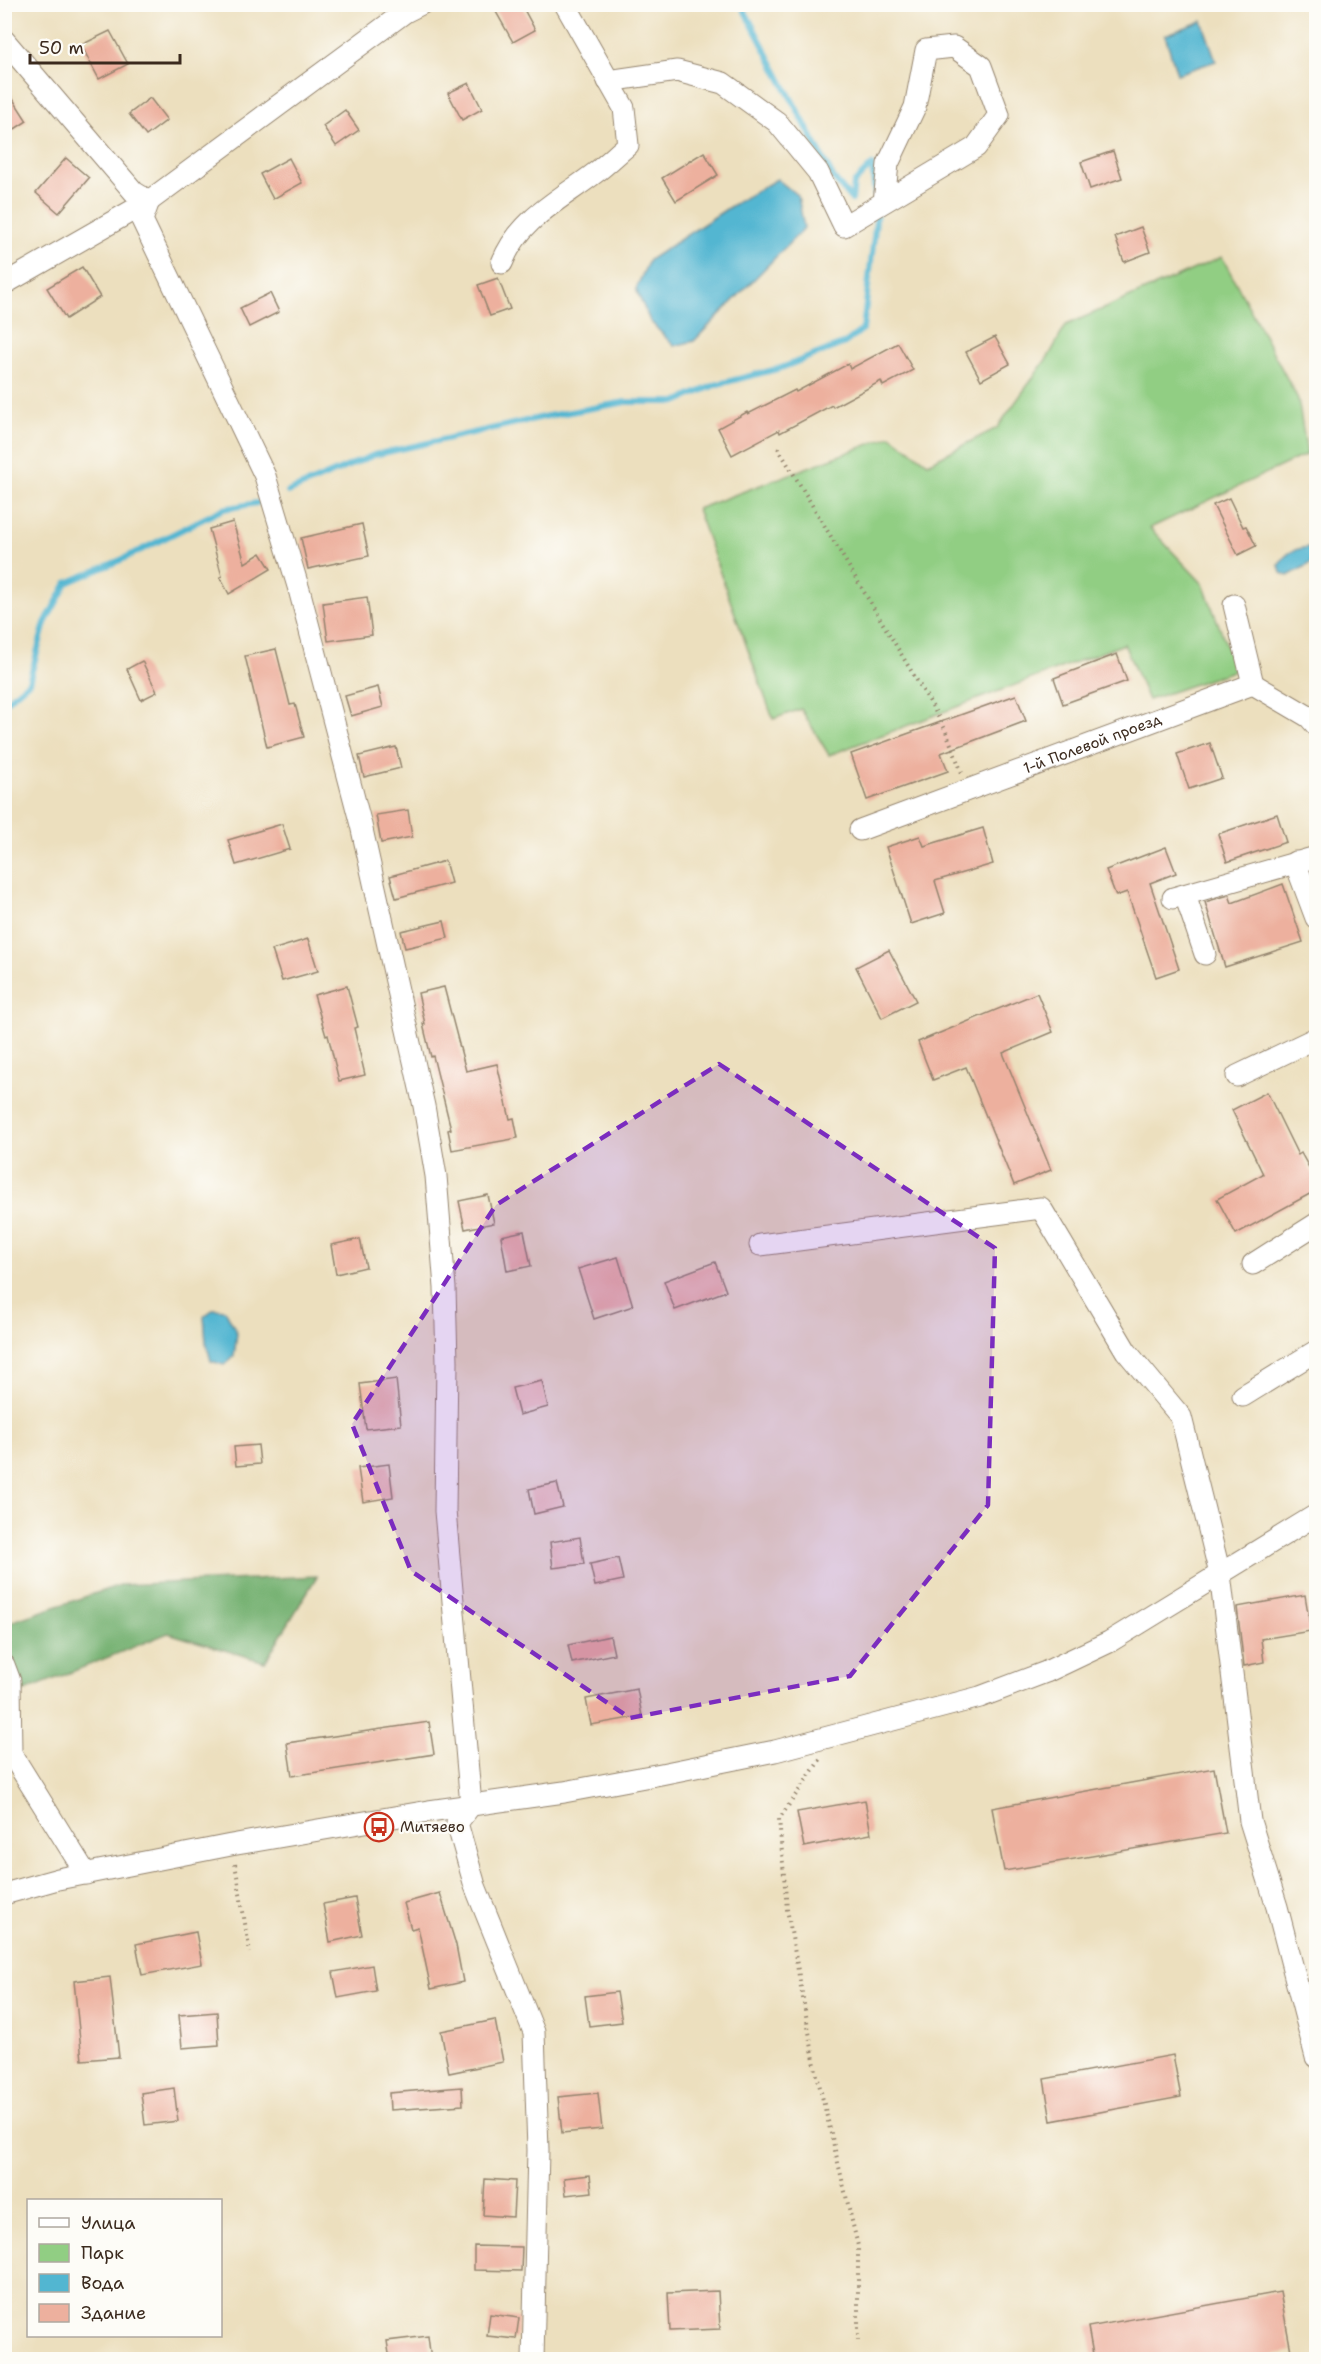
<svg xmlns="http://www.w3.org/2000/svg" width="1321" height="2364" viewBox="0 0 1321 2364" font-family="'Shantell Sans',sans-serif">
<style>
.green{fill:#91ce83;stroke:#667c50;stroke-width:1.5}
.forest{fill:#74b171;stroke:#586e48;stroke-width:1.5}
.water{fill:#52b6d1;stroke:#467078;stroke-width:1.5}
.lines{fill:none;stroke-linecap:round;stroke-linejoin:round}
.stream{stroke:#52b6d1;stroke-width:6}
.building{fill:#edb09e}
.minor-casing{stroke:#94846e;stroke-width:23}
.path{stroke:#94846e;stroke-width:4;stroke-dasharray:1.5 4.5;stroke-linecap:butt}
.minor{stroke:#fff;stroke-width:21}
.marked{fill:#7b2cbf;fill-opacity:0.2;stroke:#7b2cbf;stroke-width:4.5;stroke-dasharray:12 8;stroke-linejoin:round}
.labels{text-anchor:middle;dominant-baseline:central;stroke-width:4.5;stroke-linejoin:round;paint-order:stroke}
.street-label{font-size:15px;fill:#3b2a1e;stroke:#fdfcf7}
.poi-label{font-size:15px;fill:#3b2a1e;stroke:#fdfcf7;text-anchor:start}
</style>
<rect width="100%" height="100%" fill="#fdfcf7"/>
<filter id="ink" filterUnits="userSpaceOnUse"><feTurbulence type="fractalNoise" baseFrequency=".0167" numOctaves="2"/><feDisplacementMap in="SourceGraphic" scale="12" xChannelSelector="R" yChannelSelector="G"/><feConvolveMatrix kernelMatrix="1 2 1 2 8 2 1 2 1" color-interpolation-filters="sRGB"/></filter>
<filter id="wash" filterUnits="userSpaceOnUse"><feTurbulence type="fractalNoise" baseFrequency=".008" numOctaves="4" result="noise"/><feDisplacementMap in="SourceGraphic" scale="24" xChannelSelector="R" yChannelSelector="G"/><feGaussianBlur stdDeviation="1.35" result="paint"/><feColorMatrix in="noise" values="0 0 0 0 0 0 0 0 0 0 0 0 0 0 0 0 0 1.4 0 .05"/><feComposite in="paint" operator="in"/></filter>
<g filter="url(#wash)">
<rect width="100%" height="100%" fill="#ecdfbe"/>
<!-- green -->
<polygon class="green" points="1222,257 1298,399 1307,454 1150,528 1203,584 1236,670 1148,700 1124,644 829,755 801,709 773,719 697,509 891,436 928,463 997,428 1050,354 1066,325"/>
<!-- forest -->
<polygon class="forest" points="317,1576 265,1662 168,1633 5,1699 4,1624 120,1585"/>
<!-- water -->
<g class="water">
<polygon points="1202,21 1216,61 1177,74 1165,35"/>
<polygon points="777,179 798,196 804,228 694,341 674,346 650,321 636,289 649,260 731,206"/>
<path d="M1312,547L1315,561L1288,576L1281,573L1279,565C1287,551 1296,548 1312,547Z"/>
<polygon points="214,1309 225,1310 237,1333 234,1356 224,1365 211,1361 206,1342 204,1316"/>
</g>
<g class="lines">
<!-- stream -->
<g class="stream">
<polyline points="741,4 834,179 852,200 854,183 872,165 875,196"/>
<polyline points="288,492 374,455 548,416 626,402 676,402 715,385 781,368 845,343 863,329 877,212"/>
<polyline points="4,703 29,682 45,623 67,583 123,559 223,509 257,503"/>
</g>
</g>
<g id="blocks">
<!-- building -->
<g class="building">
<polygon points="506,4 521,4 535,30 513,42 495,10"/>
<polygon points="110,31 128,64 99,79 81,45"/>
<polygon points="469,83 482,109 462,120 448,93"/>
<polygon points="4,85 27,121 4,136"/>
<polygon points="150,98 167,120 146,136 129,114"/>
<polygon points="345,110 359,130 336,146 323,126"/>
<polygon points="1113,151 1122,178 1090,189 1081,162"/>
<polygon points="704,152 718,175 676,201 662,178"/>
<polygon points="66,158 89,178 59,213 36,193"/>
<polygon points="289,158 302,183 273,199 260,174"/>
<polygon points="1141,227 1150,252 1124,262 1115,237"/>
<polygon points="82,267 100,297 66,319 47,288"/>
<polygon points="498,278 510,309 490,316 478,285"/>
<polygon points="270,293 279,312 249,327 240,308"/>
<polygon points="995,337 1010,364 981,380 966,352"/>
<polygon points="898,343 913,370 883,386 881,381 833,407 832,405 780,433 779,430 732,455 718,428 747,412 748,414 795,390 796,392 848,364 850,369"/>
<polygon points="1229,498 1243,527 1246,526 1256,546 1238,555 1213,505"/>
<polygon points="233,522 245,563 261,553 271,569 229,594 220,577 222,576 209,529"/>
<polygon points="362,524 369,556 308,569 301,538"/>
<polygon points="367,597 372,635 328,641 323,603"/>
<polygon points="276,649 290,705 295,704 304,737 267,747 245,656"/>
<polygon points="1117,654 1127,681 1063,704 1054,678"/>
<polygon points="142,661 157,692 141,700 127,669"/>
<polygon points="378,687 383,707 351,716 345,696"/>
<polygon points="1016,695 1026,721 941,753 948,771 867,800 851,754"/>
<polygon points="1210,743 1222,778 1189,789 1177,754"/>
<polygon points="396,747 401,768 364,777 359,756"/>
<polygon points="408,810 412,837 381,843 376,815"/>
<polygon points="1277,814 1286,842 1227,862 1218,834"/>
<polygon points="282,824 290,849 236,865 228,840"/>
<polygon points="983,828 993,864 935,881 945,913 911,924 886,847 920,836 924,846"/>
<polygon points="1166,847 1176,873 1150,883 1179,969 1156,977 1127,892 1116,896 1106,870"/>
<polygon points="445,861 451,883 396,898 390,876"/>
<polygon points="1283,884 1303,942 1225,967 1205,902 1229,895 1232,903"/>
<polygon points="444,921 448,938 405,948 401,931"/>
<polygon points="308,939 318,971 282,981 272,950"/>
<polygon points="889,950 916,1001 882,1018 856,967"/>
<polygon points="347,986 358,1027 354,1028 365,1075 339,1081 328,1035 326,1036 314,995"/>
<polygon points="444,987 466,1071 497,1064 510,1119 514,1118 518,1138 452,1150 448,1130 451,1129 433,1056 431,1057 423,1024 425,1024 418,993"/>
<polygon points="1037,993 1053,1032 1003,1053 1051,1170 1014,1185 966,1067 933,1080 918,1042"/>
<polygon points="1267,1092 1298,1155 1301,1153 1317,1182 1317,1190 1236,1234 1217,1199 1263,1174 1232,1110"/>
<polygon points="488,1195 494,1223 465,1229 459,1201"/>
<polygon points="524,1231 531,1266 507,1271 501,1236"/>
<polygon points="360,1239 366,1267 336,1274 331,1245"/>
<polygon points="618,1257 633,1306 594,1319 578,1269"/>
<polygon points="715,1262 726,1291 675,1310 664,1281"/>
<polygon points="396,1379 401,1425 366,1429 360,1384"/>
<polygon points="542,1381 548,1407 519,1415 512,1388"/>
<polygon points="258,1445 260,1464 236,1466 234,1447"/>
<polygon points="389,1464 393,1497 363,1502 358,1468"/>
<polygon points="557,1483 563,1507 534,1514 529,1489"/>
<polygon points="580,1537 584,1564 553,1568 550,1542"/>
<polygon points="618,1558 623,1580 595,1586 590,1564"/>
<polygon points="1305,1595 1311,1631 1261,1639 1264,1662 1244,1666 1237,1607"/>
<polygon points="610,1636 614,1654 572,1663 568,1645"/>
<polygon points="637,1689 642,1716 591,1725 586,1699"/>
<polygon points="429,1722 434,1754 292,1776 287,1743"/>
<polygon points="1214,1768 1226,1833 1004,1871 992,1808"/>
<polygon points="865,1800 871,1834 804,1847 797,1812"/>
<polygon points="440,1893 456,1945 463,1982 431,1989 418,1927 411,1929 404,1903"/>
<polygon points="355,1898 362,1935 330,1942 323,1904"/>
<polygon points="196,1932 202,1964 142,1975 136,1944"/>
<polygon points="372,1965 376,1991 338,1998 333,1972"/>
<polygon points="110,1977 119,2057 82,2060 74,1981"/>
<polygon points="617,1992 622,2022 589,2026 585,1996"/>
<polygon points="217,2012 219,2045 182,2048 179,2015"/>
<polygon points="495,2020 503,2062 449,2073 441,2031"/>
<polygon points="1173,2055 1181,2097 1051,2121 1044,2079"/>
<polygon points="462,2087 463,2105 390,2110 389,2093"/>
<polygon points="174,2088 178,2121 145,2125 141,2093"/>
<polygon points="598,2093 602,2129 562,2133 558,2097"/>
<polygon points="590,2175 592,2192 566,2195 564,2178"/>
<polygon points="485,2179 515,2181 513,2217 483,2215"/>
<polygon points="474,2246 522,2247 521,2271 474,2270"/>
<polygon points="718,2291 720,2329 670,2331 668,2293"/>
<polygon points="1280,2292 1291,2351 1245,2360 1094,2360 1088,2327"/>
<polygon points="490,2314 519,2318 516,2339 487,2336"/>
<polygon points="428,2336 431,2360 390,2360 387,2341"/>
</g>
</g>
</g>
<g filter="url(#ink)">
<use href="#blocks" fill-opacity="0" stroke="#94846e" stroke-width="1.5"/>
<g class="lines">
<!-- minor casing -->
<g class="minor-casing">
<g id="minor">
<polyline points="4,40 134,192 149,201 142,220 265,476 300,593 361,825 424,1106 436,1176 445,1288 447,1362 445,1511 471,1805 457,1823 475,1886 534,2032 538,2150 533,2360"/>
<polyline points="608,81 677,71 723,83 777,122 818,172 844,226 976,147 999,115 981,66 954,47 926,50 915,107 888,164 884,202"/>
<path d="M502,263C519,219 560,200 595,173C607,164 617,154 628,145L624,108L565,4"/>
<polyline points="4,284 149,201 405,12 421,4"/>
<polyline points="1234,605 1253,684"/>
<path id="s1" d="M860,830L1253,684L1309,717L1316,725"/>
<polyline points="1295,862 1316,918"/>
<polyline points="1185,895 1205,954"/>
<polyline points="1173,898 1316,857"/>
<polyline points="1237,1076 1316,1038"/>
<polyline points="760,1245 1041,1208 1126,1351 1181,1417 1220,1574 1250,1821 1277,1907 1316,2057"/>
<polyline points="1253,1264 1316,1224"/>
<polyline points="1243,1396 1316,1351"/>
<polyline points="4,1665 10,1681 11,1753 86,1874"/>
<polyline points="4,1894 58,1879 231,1845 429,1811 564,1792 661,1774 775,1751 980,1697 1046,1672 1109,1642 1316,1515"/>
</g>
</g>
<!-- path -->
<g class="path">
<polyline points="778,448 931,704 945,729 962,773"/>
<polyline points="820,1760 779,1819 787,1909 816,2071 858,2246 858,2340"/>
<polyline points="235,1864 250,1953"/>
</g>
<!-- minor -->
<use href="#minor" class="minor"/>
</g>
</g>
<!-- marked area -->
<path class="marked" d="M719,1064L995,1248L988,1505L850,1676L630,1718L411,1571L352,1424L496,1205Z"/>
<!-- icons -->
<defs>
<g id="bus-ring" transform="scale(1.5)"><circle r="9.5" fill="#fdfcf7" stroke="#c8321e" stroke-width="1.5"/><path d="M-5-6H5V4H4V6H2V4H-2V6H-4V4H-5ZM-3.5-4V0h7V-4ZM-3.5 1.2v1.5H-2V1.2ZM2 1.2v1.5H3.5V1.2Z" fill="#c8321e"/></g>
</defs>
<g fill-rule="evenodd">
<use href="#bus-ring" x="379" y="1827"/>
</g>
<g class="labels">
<!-- street labels -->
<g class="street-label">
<text stroke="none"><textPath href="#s1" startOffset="248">1-й Полевой проезд</textPath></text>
</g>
<!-- poi labels -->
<g class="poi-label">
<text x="400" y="1827">Митяево</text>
</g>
</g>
<!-- margin -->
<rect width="1321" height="2364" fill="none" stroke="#fdfcf7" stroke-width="24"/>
<!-- legend -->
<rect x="27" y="2199" width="195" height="138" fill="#fdfcf7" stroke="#afa8a0" stroke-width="1.5"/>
<rect x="39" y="2218" width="30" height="9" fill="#ffffff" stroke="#afa8a0" stroke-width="1.5"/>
<text x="81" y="2229" font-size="18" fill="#3b2a1e">Улица</text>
<rect x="39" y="2244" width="30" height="18" fill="#91ce83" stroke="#afa8a0" stroke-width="1.5"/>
<text x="81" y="2259" font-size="18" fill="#3b2a1e">Парк</text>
<rect x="39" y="2274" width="30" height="18" fill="#52b6d1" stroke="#afa8a0" stroke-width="1.5"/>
<text x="81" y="2289" font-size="18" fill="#3b2a1e">Вода</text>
<rect x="39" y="2304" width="30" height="18" fill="#edb09e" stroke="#afa8a0" stroke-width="1.5"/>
<text x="81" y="2319" font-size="18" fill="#3b2a1e">Здание</text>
<!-- scale -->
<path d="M30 54v9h150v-9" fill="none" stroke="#3b2a1e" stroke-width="3"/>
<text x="39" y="54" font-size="18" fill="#3b2a1e" stroke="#fdfcf7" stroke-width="4.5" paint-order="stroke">50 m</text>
</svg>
